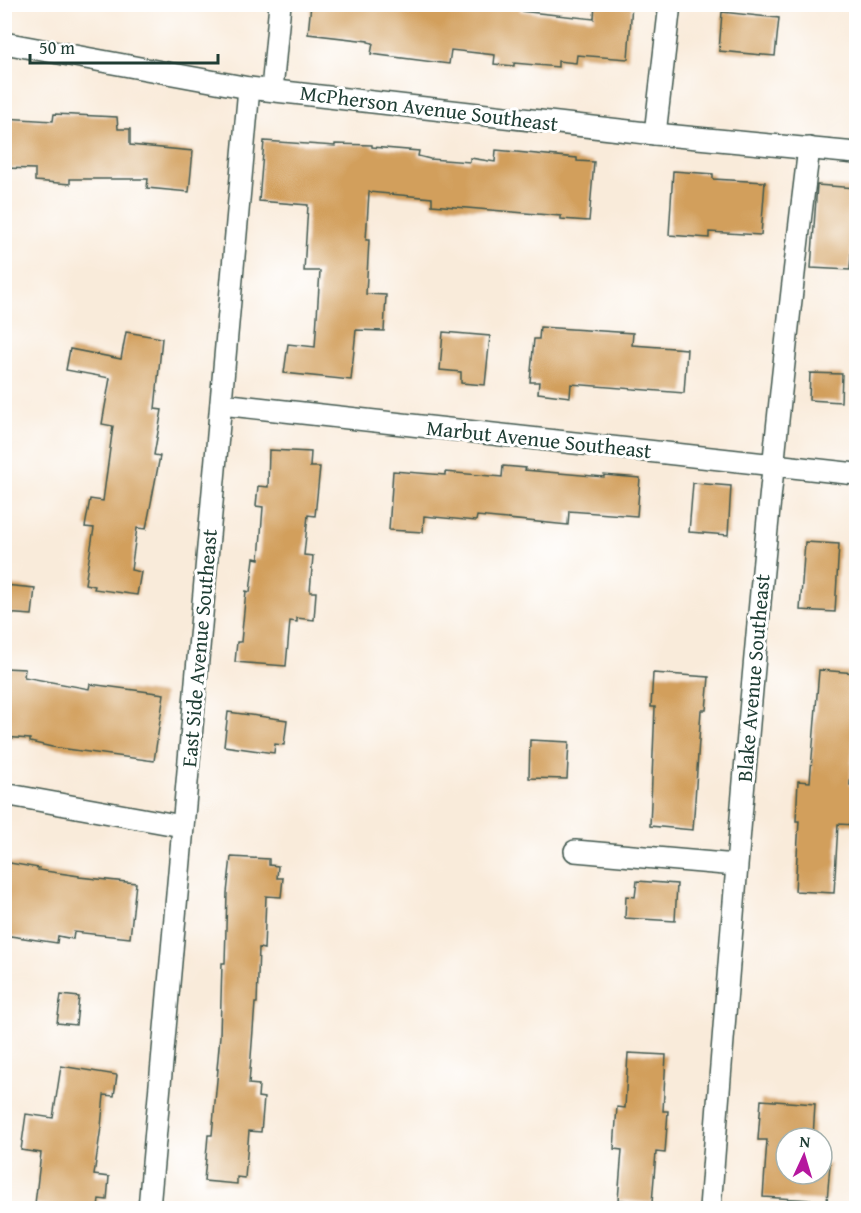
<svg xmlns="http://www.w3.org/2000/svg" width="861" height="1213" viewBox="0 0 861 1213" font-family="'Gentium Book Plus',serif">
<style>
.building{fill:#d29f5c}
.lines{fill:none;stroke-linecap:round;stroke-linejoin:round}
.minor-casing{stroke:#40574d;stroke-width:24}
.minor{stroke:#fff;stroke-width:21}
.labels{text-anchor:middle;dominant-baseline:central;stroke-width:6;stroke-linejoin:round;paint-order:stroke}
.street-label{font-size:21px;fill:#1f3d34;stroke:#fff}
</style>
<rect width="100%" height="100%" fill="#fff"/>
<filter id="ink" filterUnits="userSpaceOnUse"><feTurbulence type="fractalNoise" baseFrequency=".0167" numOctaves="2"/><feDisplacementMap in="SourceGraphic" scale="12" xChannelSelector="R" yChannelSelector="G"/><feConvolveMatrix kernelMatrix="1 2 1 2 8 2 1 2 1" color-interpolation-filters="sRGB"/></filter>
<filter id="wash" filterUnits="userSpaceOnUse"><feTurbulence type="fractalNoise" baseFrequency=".008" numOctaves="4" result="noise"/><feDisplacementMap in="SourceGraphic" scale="24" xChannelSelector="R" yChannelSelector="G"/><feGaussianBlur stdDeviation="1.35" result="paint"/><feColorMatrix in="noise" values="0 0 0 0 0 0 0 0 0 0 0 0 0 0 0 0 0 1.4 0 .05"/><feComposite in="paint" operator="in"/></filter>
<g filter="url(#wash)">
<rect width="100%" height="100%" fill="#f9ebda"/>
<g id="blocks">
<!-- building -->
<g class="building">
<polygon points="311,4 521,4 520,11 594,19 595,4 632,4 628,59 577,55 576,63 558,61 558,67 514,63 514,66 494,64 495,55 451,50 449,64 371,54 373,43 368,42 368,41 308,34"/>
<polygon points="722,12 779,18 775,56 719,51"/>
<polygon points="54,114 117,117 118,129 130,129 130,145 193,151 189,192 147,188 148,179 70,179 70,184 35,181 35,169 4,168 4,118 53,121"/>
<polygon points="264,141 335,146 335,144 372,145 372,147 419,151 418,156 430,159 470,162 470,158 495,162 496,150 577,158 577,161 594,162 589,221 561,219 561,216 432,205 432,198 369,192 366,240 369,240 366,294 386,295 384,331 356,330 351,380 284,373 288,344 315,347 320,271 304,271 308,205 259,201"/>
<polygon points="673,171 713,174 713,179 765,182 761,235 709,232 709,238 669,235"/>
<polygon points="817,185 856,188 850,270 811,268"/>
<polygon points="540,327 633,333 632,345 687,349 684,393 571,384 570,397 538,393 539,382 530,382 534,339 539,339"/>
<polygon points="126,332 162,338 155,409 162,410 154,455 160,456 146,529 137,528 131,570 141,572 137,595 94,589 95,586 85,584 94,528 85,527 90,499 103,501 113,426 102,424 110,378 66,370 70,349 121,359"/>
<polygon points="443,332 490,336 485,385 461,383 461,372 440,370"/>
<polygon points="810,373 842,374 841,402 809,400"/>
<polygon points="269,450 311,452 310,467 320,467 315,516 308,515 304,555 313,556 310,592 316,592 314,620 297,618 297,622 290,621 286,666 235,662 237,642 241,642 246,591 250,592 254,558 259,559 263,507 256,506 258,486 268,487"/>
<polygon points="503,466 526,468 525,470 604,477 604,475 640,478 637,516 569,511 568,525 477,516 476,521 424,516 423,532 389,530 393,471 445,475 445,472 502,477"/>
<polygon points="693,483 731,486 728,535 689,532"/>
<polygon points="805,542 839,544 835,612 800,610"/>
<polygon points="4,585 35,588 32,615 4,613"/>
<polygon points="4,668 25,669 24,677 89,689 90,684 164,694 154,761 52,747 30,742 30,739 4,737"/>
<polygon points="819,670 856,673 856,707 850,785 856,785 856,825 838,824 834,893 795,891 799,821 796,821 798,781 810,782"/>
<polygon points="653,673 709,677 706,710 701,710 693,830 650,826 655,707 651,707"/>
<polygon points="228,712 287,720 284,745 275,744 274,753 224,746"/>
<polygon points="530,740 569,742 567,779 529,778"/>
<polygon points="231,857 269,859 269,865 278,866 277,878 283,878 281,897 266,896 264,949 259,948 257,1003 255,1003 249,1084 259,1085 258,1097 264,1098 261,1132 249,1131 245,1178 237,1177 237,1184 204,1181 208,1135 212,1135 218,1069 217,1069 220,1036 222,963 225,963 227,893"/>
<polygon points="4,862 39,868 38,870 79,876 79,877 136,883 130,938 74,932 73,939 58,936 57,943 4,935"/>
<polygon points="637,881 677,884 675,921 625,918 626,896 635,897"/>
<polygon points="61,995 79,997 76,1025 57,1023"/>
<polygon points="628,1053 666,1055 663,1111 668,1111 665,1153 656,1152 652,1203 618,1200 622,1150 614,1149 617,1107 625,1108"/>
<polygon points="61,1066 117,1075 114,1096 104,1095 101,1127 94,1175 109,1177 107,1200 99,1199 98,1209 73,1209 35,1204 41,1153 21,1150 26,1114 53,1118"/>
<polygon points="761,1100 815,1104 813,1138 786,1138 786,1174 822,1174 822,1164 830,1164 827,1201 763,1197 767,1140 758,1140"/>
</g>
</g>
</g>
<g filter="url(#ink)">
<use href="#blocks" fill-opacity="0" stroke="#40574d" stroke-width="1.5"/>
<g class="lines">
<!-- minor casing -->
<g class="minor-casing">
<g id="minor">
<polyline points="4,43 249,88 655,134 856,153"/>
<polyline points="272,90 280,4"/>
<polyline points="655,134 670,4"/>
<polyline points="221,404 856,474"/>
<polyline points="4,794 182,826"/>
<polyline points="575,851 736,865"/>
<polyline points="149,1208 249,88"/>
<path d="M710,1208C737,854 765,500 809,148"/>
</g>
</g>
<!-- minor -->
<use href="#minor" class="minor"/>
</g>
</g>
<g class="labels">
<!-- street labels -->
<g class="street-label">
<text transform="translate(429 108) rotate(7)">McPherson Avenue Southeast</text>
<text transform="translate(539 439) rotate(6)">Marbut Avenue Southeast</text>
<text transform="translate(199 648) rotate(-85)">East Side Avenue Southeast</text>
<text transform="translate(753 678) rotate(-85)">Blake Avenue Southeast</text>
</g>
</g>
<!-- margin -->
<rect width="861" height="1213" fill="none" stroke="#fff" stroke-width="24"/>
<!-- north arrow -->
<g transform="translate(804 1156) rotate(4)"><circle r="28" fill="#ffffff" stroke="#a5b1ae" stroke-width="1.5"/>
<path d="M0-4.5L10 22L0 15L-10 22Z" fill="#b5179e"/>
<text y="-9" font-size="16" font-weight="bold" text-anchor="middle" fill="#1f3d34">N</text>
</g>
<!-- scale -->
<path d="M30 54v9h188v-9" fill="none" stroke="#1f3d34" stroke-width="3"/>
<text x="39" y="54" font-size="18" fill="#1f3d34" stroke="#ffffff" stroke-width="4.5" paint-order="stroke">50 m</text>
</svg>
